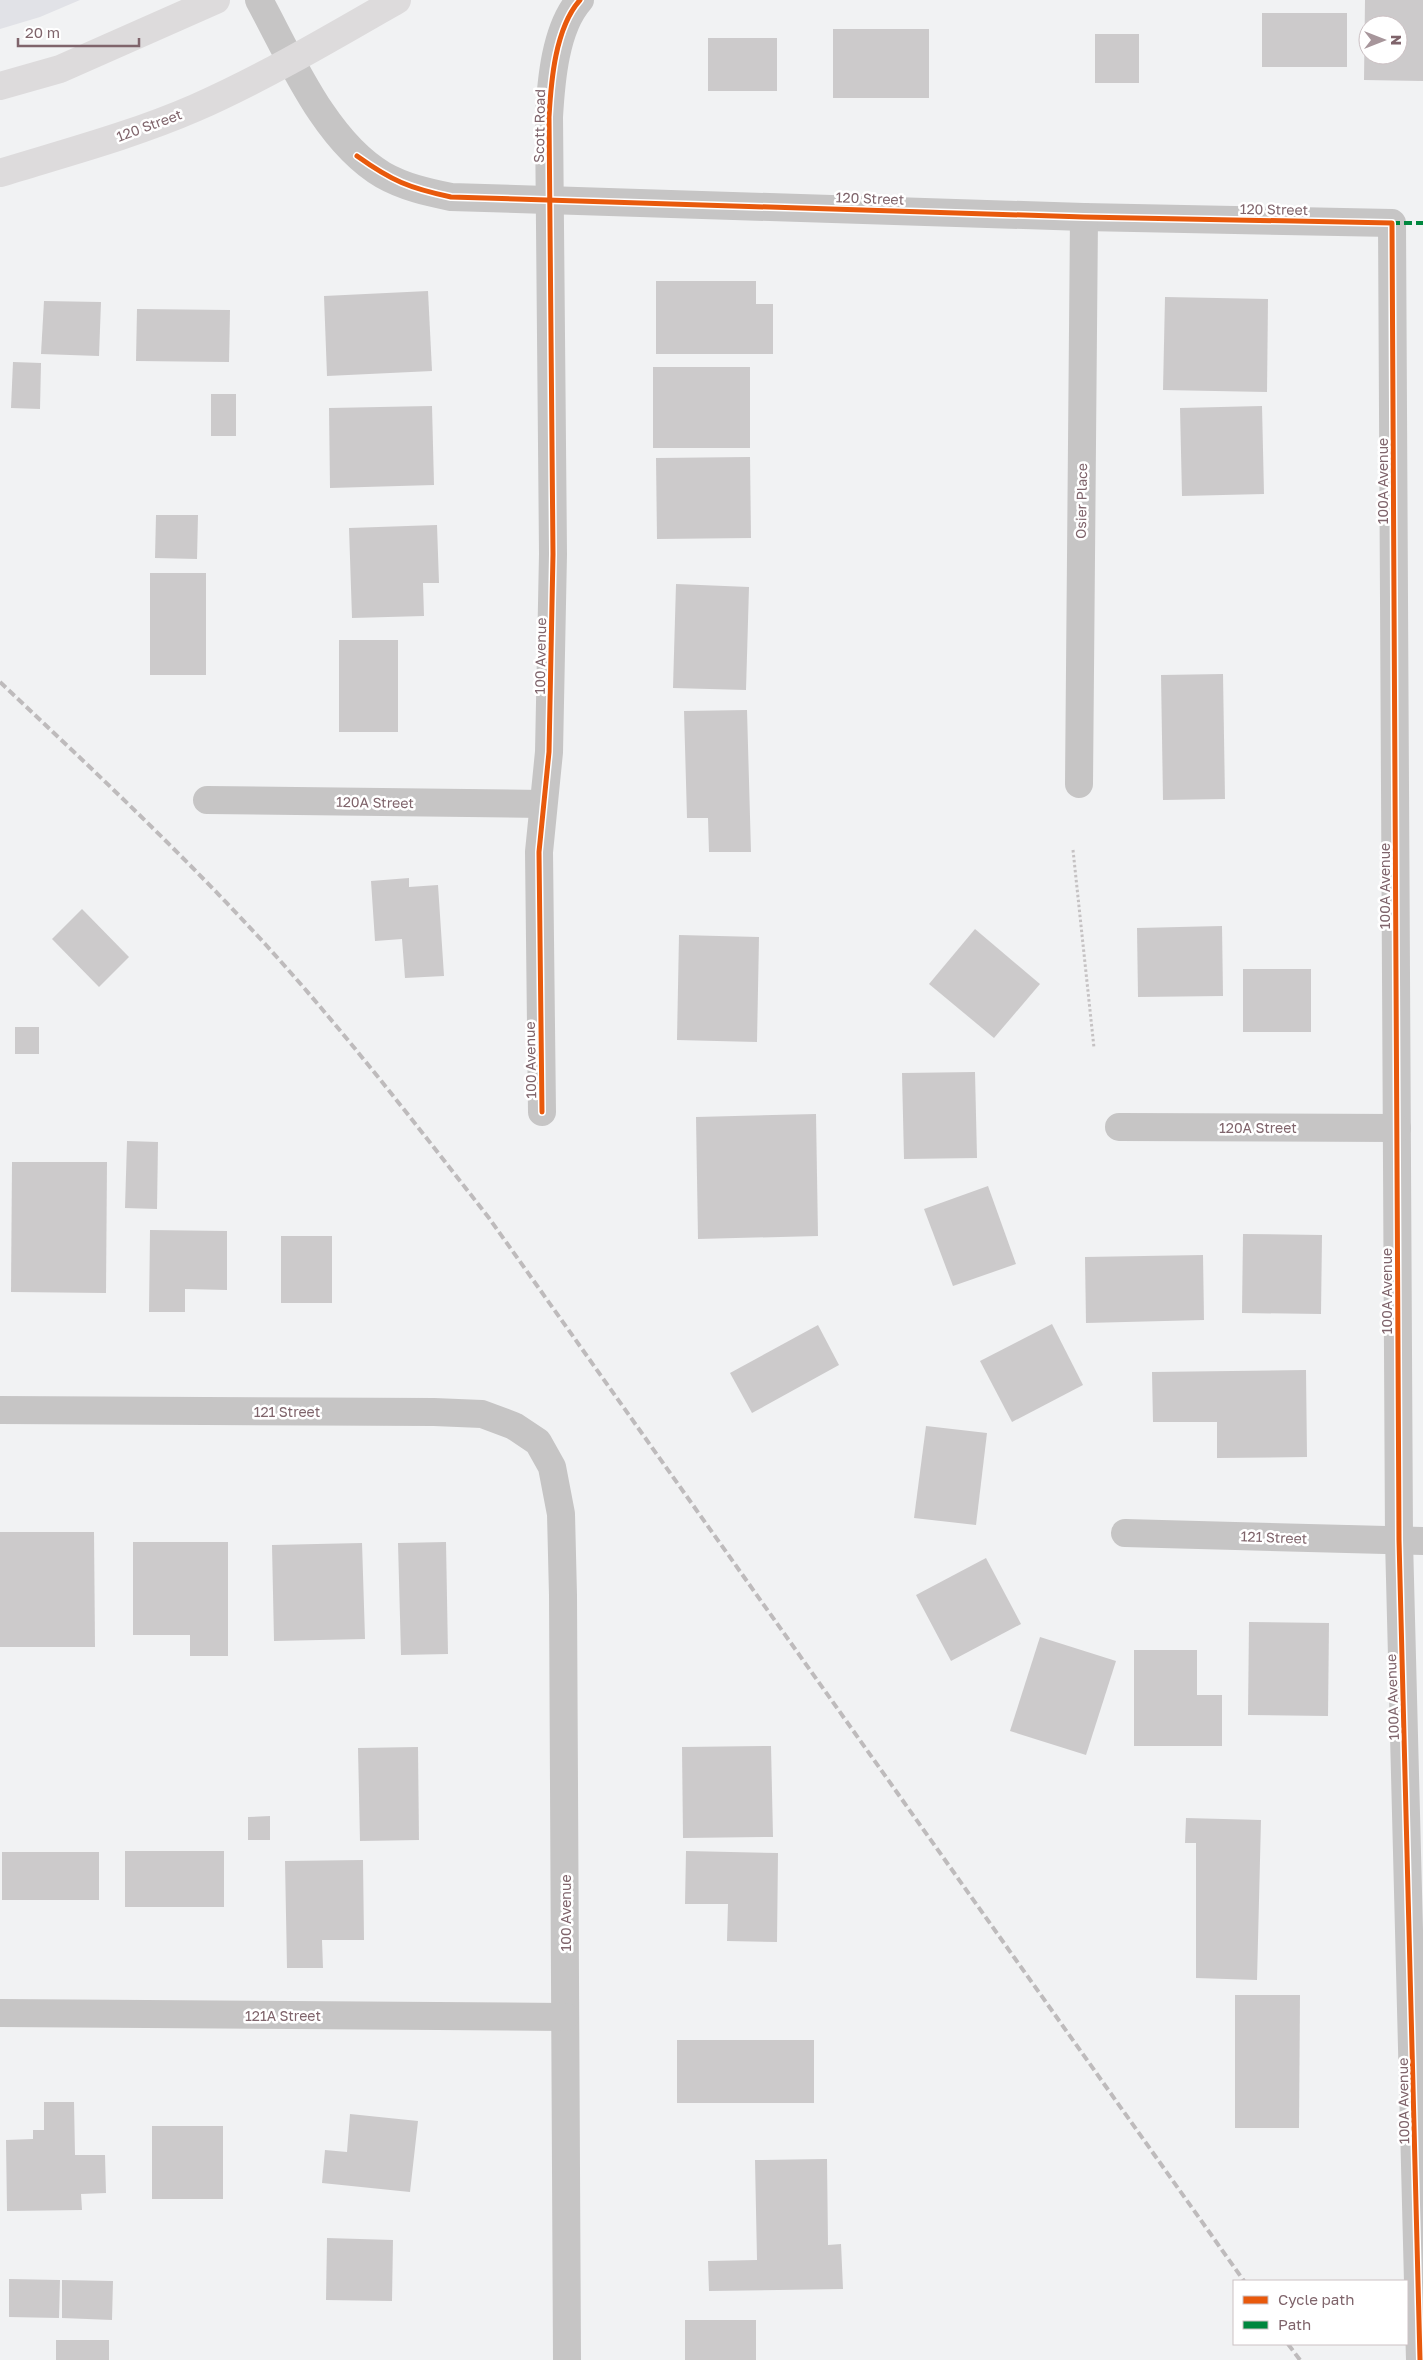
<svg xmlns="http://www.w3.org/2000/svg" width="1423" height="2360" viewBox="0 0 1423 2360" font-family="'Golos Text',sans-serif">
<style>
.green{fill:#e1e2e7}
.building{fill:#cccacb;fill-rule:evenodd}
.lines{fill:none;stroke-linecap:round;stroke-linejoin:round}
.path{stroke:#c5c2c3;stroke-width:3;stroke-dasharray:2.5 2.5;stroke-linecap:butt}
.minor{stroke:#c6c5c5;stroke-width:28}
.major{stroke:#dddbdc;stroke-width:28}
.rail{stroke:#bebbbc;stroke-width:4;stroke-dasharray:8 4;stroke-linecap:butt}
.quiet{stroke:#00873e;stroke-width:4;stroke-dasharray:8 4;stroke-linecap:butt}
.cycleway-casing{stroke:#fff;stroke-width:8}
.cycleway{stroke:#e8590c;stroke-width:5}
.labels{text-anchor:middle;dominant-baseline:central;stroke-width:5;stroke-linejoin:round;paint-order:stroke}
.street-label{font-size:14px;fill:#7f646b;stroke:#fff}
</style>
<rect width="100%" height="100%" fill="#f1f2f3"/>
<!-- green -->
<polygon class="green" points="0,0 80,0 40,17 0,29"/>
<!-- building -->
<g class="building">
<path d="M1365,0H1423V81L1364,80ZM1368,25H1398V55H1368Z"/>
<rect x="1262" y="13" width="85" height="54"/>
<rect x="833" y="29" width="96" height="69"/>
<rect x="1095" y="34" width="44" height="49"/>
<rect x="708" y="38" width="69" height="53"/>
<polygon points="656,281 756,281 756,304 773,304 773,354 656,354"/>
<polygon points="428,291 432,371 327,376 324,296"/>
<polygon points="1165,297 1268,299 1267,392 1163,390"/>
<polygon points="44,301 101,302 99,356 41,354"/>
<polygon points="137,309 230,310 229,362 136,361"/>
<polygon points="13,362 41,363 40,409 11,408"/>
<rect x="653" y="367" width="97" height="81"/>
<rect x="211" y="394" width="25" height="42"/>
<polygon points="432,406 434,485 330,488 329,408"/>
<polygon points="1262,406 1264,494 1182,496 1180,408"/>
<polygon points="750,457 751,538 657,539 656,458"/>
<polygon points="156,515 198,515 197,559 155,558"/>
<polygon points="437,525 439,583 423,583 424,616 352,618 349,528"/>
<rect x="150" y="573" width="56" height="102"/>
<polygon points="676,584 749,587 746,690 673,688"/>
<rect x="339" y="640" width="59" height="92"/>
<polygon points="1223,674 1225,799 1163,800 1161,675"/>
<polygon points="747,710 751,852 709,852 708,818 687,818 684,711"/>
<polygon points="409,878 409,887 438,885 444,976 405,978 402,939 375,941 371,881"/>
<polygon points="82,909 129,957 99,987 52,939"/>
<polygon points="1222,926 1223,996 1138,997 1137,928"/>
<polygon points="975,929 1040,984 994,1038 929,984"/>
<polygon points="679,935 759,937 757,1042 677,1040"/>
<rect x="1243" y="969" width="68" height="63"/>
<rect x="15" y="1027" width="24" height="27"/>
<polygon points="975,1072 977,1158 904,1159 902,1073"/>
<polygon points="816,1114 818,1236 698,1239 696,1117"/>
<polygon points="127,1141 158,1142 157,1209 125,1208"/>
<polygon points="12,1162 107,1162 106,1293 11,1292"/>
<polygon points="988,1186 1016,1264 953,1286 924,1209"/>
<polygon points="150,1230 227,1231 227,1290 185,1289 185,1312 149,1312"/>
<polygon points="1243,1234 1322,1235 1321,1314 1242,1313"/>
<rect x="281" y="1236" width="51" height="67"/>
<polygon points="1203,1255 1204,1320 1086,1323 1085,1257"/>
<polygon points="1052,1324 1083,1385 1012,1422 980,1361"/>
<polygon points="818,1325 839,1365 752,1413 730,1373"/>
<polygon points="1306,1370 1307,1457 1217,1458 1217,1422 1153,1422 1152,1372"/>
<polygon points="926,1426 987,1433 976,1525 914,1518"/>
<polygon points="0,1532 94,1532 95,1647 0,1647"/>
<polygon points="133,1542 228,1542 228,1656 190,1656 190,1635 133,1635"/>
<polygon points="446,1542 448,1654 401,1655 398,1543"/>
<polygon points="362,1543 365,1639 274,1641 272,1545"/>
<polygon points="986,1558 1021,1624 951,1661 916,1595"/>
<polygon points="1249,1622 1329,1623 1328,1716 1248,1715"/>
<polygon points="1040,1637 1116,1661 1086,1755 1010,1731"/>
<polygon points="1134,1650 1197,1650 1197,1695 1222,1695 1222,1746 1134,1746"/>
<polygon points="771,1746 773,1837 683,1838 682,1747"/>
<polygon points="418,1747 419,1840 360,1841 358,1748"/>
<polygon points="270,1816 270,1840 248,1840 248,1817"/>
<polygon points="1186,1818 1261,1820 1257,1980 1196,1978 1196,1843 1185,1843"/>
<rect x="125" y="1851" width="99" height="56"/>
<polygon points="686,1851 778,1853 777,1942 727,1941 728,1904 685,1904"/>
<rect x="2" y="1852" width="97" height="48"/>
<polygon points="363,1860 364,1940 322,1940 323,1968 287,1968 285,1861"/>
<polygon points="1235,1995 1300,1995 1299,2128 1235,2128"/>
<rect x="677" y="2040" width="137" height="63"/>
<polygon points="44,2102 74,2102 75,2155 105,2155 106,2193 81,2194 82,2210 7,2211 6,2140 33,2139 33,2130 44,2130"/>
<polygon points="350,2114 418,2121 410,2192 322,2183 325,2150 347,2152"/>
<rect x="152" y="2126" width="71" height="73"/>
<polygon points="827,2159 828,2245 841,2244 843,2289 709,2291 708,2261 757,2260 755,2160"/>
<polygon points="327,2238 393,2240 392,2301 326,2300"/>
<polygon points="9,2279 60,2280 59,2318 9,2317"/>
<polygon points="62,2280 113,2281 112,2320 62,2318"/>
<rect x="685" y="2320" width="71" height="40"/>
<rect x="56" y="2340" width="53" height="20"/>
</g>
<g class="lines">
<!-- path -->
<polyline class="path" points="1073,850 1094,1048"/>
<!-- minor -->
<g class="minor">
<path d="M259,0C290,57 325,141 383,175C404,187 427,192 451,197L1084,217L1392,223L1399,1540L1420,2360"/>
<polyline points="1079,784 1084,217"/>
<polyline points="207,800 543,804"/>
<path d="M542,1112L539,852L549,752L553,554L549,117C551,82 555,28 580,0"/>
<polyline points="1119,1127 1397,1128"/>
<polyline points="0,1410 434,1412 482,1414 514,1426 538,1442 552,1467 561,1514 563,1595 567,2360"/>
<polyline points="1125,1533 1423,1541"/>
<polyline points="0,2013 565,2017"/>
</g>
<!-- major -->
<g class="major">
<polyline points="0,86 60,69 216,0"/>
<path d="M0,173C65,153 133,135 195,108C265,77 331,38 397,0"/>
</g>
<!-- rail -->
<g class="rail">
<path d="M0,682C91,768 182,853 266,945C345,1032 417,1126 489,1218L1244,2281"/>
<polyline points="1288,2344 1300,2360"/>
</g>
<!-- quiet -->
<polyline class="quiet" points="1392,223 1423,223"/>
<!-- cycleway casing -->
<g class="cycleway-casing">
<g id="cycleway">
<path d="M357,156C392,181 409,188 451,197L1084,217L1392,223L1399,1540L1420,2360"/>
<path d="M542,1112L539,852L549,752L553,554L549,117C551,82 555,28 580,0"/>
</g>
</g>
<!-- cycleway -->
<use href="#cycleway" class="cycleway"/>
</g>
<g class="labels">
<!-- street labels -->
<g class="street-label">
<text transform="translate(149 125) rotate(-20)">120 Street</text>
<text transform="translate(539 126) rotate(-89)">Scott Road</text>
<text transform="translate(870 198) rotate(2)">120 Street</text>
<text transform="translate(1274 209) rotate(1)">120 Street</text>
<text transform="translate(1382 481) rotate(-90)">100A Avenue</text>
<text transform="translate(1081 501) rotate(-89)">Osier Place</text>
<text transform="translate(540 656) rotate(-89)">100 Avenue</text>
<text transform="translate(375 802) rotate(1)">120A Street</text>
<text transform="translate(1384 886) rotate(-90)">100A Avenue</text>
<text transform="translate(530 1060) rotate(-91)">100 Avenue</text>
<text x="1258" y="1127">120A Street</text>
<text transform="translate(1386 1291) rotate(-90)">100A Avenue</text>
<text x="287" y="1411">121 Street</text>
<text transform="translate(1274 1537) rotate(2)">121 Street</text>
<text transform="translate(1392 1697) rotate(-92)">100A Avenue</text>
<text transform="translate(565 1913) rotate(-90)">100 Avenue</text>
<text x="283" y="2015">121A Street</text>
<text transform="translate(1403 2101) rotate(-91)">100A Avenue</text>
</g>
</g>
<!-- legend -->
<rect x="1233" y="2280" width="175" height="65" fill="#ffffff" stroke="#ccc1c4"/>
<rect x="1243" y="2296" width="25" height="8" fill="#e8590c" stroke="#ccc1c4"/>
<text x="1278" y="2305" font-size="15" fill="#7f646b">Cycle path</text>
<rect x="1243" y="2321" width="25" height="8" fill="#00873e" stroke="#ccc1c4"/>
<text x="1278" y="2330" font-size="15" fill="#7f646b">Path</text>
<!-- north arrow -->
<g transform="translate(1383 40) rotate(90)"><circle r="24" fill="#ffffff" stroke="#ccc1c4"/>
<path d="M0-4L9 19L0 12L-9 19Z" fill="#a7969b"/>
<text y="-8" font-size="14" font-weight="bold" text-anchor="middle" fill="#7f646b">N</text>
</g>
<!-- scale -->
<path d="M18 38v8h121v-8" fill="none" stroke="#7f646b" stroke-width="2.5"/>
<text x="25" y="38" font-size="15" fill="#7f646b" stroke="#ffffff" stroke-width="4" paint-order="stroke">20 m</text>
</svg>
